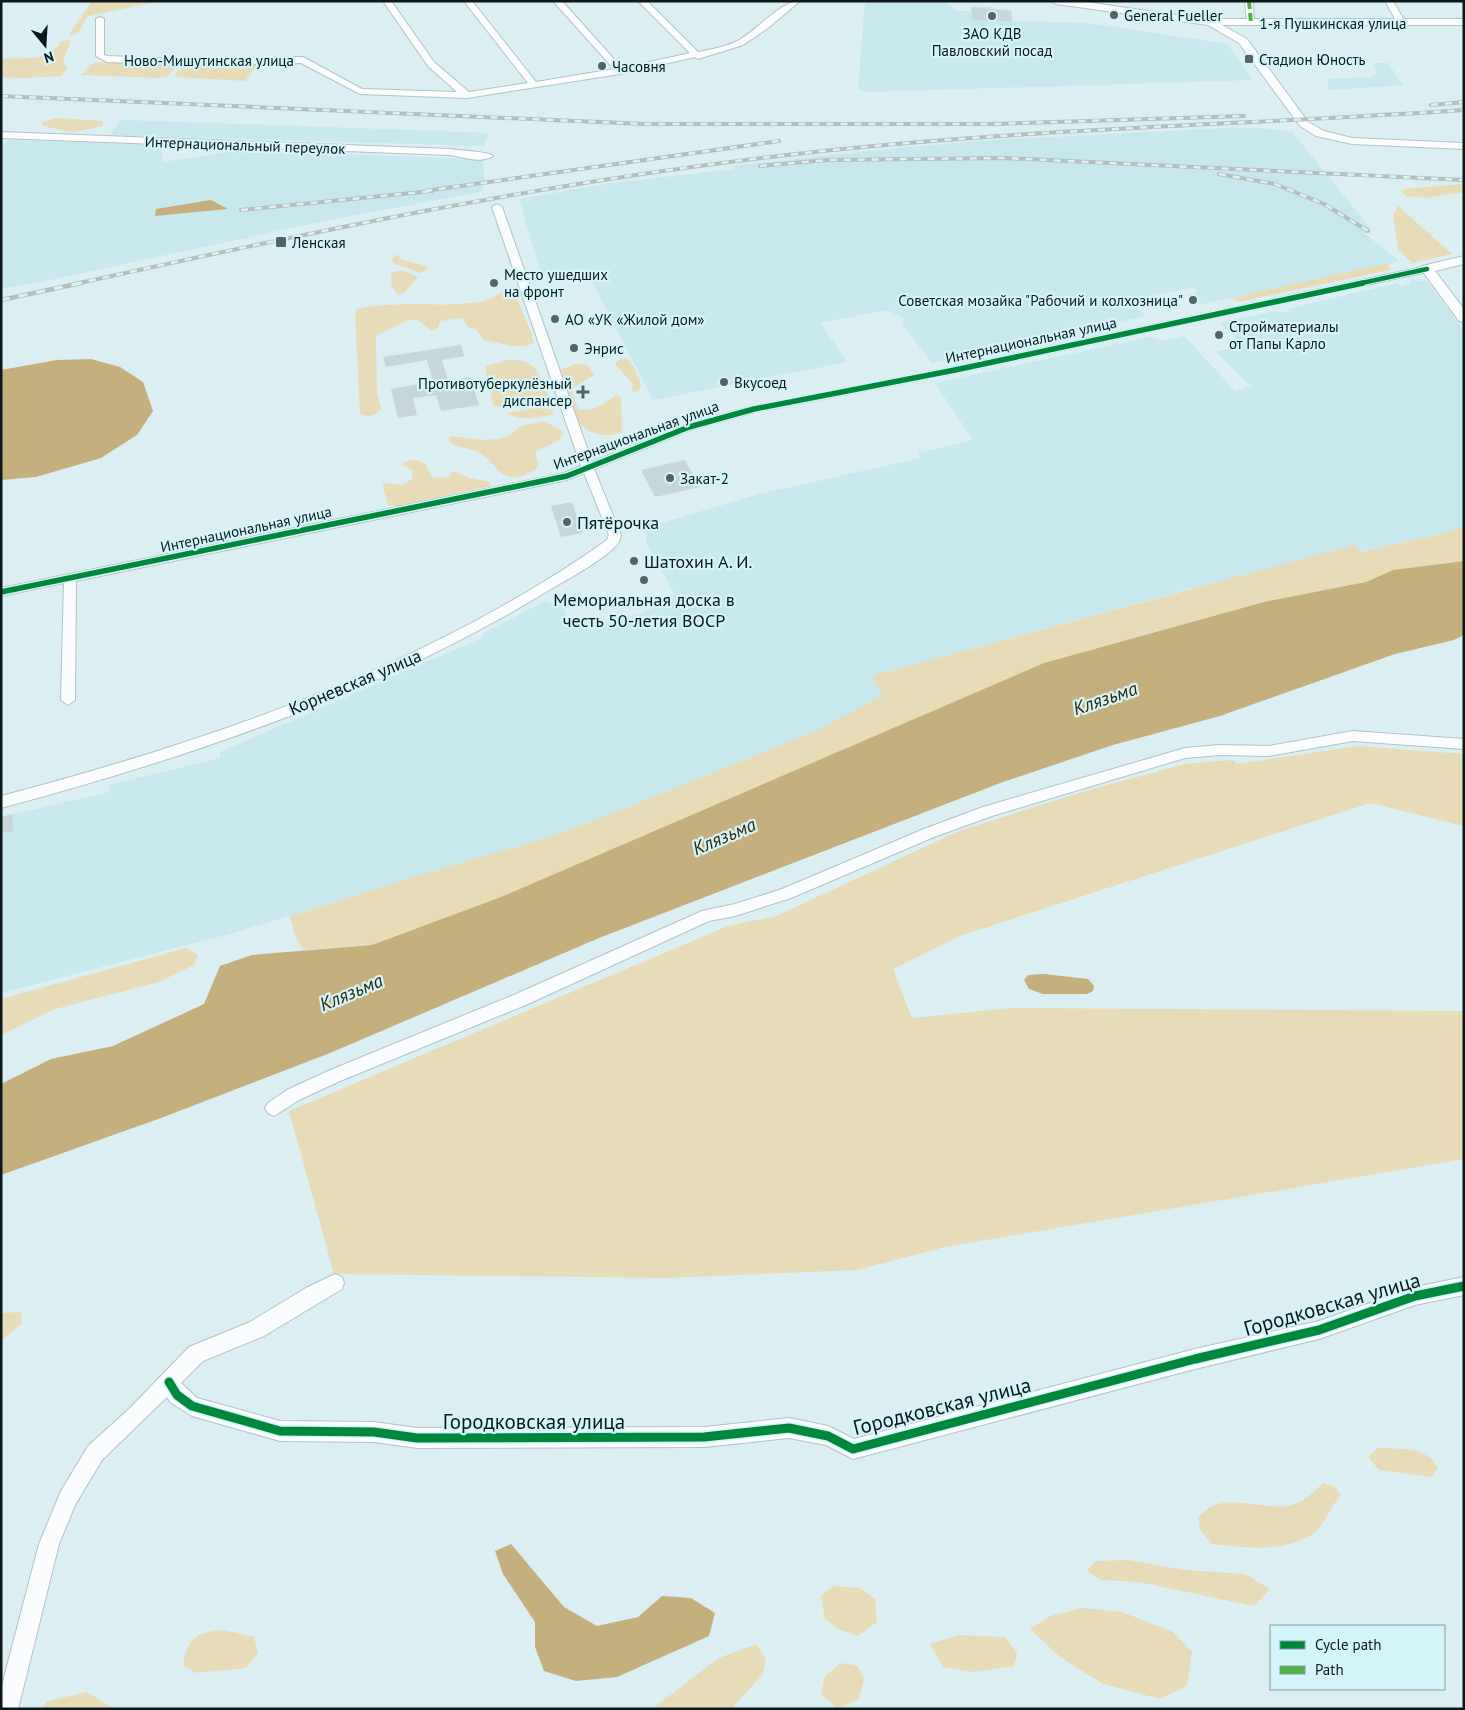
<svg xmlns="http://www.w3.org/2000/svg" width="1465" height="1710" viewBox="0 0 1465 1710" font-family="'PT Sans',sans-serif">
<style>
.built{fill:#c7e8ec}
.green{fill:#e8dcb8}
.water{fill:#c5af7c}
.building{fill:#c7d6d8}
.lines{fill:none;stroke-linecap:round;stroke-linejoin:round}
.minor-casing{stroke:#b3c3c4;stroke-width:2}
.major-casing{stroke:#b3c3c4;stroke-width:2}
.minor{fill:#fafcfd;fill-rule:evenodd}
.major{fill:#fafcfd;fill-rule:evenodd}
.rail-far1-casing{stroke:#b8bdbd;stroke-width:4}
.rail-casing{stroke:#b8bdbd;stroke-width:4.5}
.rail-far1{stroke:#d3f5f9;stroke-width:2.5;stroke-dasharray:7;stroke-linecap:butt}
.rail{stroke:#d3f5f9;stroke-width:3;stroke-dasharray:9;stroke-linecap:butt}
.quiet{stroke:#54b145;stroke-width:4;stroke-dasharray:8 4;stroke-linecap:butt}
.cycleway-far2-casing{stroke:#d3f5f9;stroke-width:6}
.cycleway-far1-casing{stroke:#d3f5f9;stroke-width:8}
.cycleway-casing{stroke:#d3f5f9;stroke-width:12}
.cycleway-far2{stroke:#00873e;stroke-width:4.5}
.cycleway-far1{stroke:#00873e;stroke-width:5.5}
.cycleway{stroke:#00873e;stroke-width:9}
.poi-dot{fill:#546365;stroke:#d3f5f9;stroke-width:2}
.labels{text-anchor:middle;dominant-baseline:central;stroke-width:4.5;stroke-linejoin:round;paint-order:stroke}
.far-poi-label{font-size:15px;fill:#0b1819;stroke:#d3f5f9;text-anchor:start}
.far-street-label{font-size:15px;fill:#0b1819;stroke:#d3f5f9}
.poi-label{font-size:18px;fill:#0b1819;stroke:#d3f5f9;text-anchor:start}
.street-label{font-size:18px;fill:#0b1819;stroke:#d3f5f9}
.water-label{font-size:19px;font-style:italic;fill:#392807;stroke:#d3f5f9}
.near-street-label{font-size:21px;fill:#0b1819;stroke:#d3f5f9}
</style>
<rect width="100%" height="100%" fill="#dbeef1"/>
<!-- built -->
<g class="built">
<polygon points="865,2 945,2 957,11 971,11 971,7 994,7 994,10 1011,11 1013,21 1088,23 1227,44 1253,80 868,92 858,89"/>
<polygon points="1374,63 1388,63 1403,85 1329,90 1327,79 1372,77 1377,73"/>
<polygon points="120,120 244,124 489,133 484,146 110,135"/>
<polygon points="1227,128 1261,128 1292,132 1372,230 1364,233 1399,261 1198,305 1187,295 1198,292 1194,287 1180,290 1131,301 1145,316 932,363 902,324 904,319 888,310 823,322 821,324 847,362 653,400 585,268 541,273 519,199 612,183 734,169 733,166 888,149 995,140"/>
<polygon points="10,140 161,145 163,162 235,151 483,159 484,182 481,192 324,221 36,283 1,288 1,145"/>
<polygon points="1414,280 1417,282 1426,280 1464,331 1464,527 1436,535 1192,588 872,676 884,695 820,729 619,811 540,840 453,865 237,932 1,993 1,817 110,792 109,785 220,758 220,752 482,638 484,633 545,601 562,606 572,627 604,618 607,623 642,613 657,605 655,600 675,594 646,542 647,527 643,520 653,517 658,524 760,494 921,458 918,453 973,440 935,383 1150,337 1162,341 1184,336 1235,391 1251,386 1216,352 1236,347 1232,343 1239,341 1220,323 1275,311 1280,313 1289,311 1288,309 1397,283 1401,286 1411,283 1409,281"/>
</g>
<!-- green -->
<g class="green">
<polygon points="92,1 160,1 88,16 78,33 72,35 70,33"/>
<path d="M66,40L71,41L63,61L67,68L61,76L24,78L1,77V59C22,57 49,63 60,42Z"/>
<polygon points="99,62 175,65 175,68 167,77 160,78 81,75 92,64"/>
<polygon points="260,62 245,81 176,77 175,74 182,68 189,66"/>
<path d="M58,118L103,121V125C77,134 69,133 42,125L41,122Z"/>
<polygon points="1464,184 1464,192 1426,198 1406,196 1401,191 1405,189"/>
<polygon points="1398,206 1452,254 1412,263 1398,249 1393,215"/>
<polygon points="398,254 400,259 429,267 421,273 393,263 392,259"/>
<polygon points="1389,263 1390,270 1238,302 1231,298"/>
<path d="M397,271H404L418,277L404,293L398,295C393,289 389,281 392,273Z"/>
<path d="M510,289L515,292C520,309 529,325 534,342C524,352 497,342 484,340L475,329L468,327L463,318L440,321L438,328L432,331L418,320H408L376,336L377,392L381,409C374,417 369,417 360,414L355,315L357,309C398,300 438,308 479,302C493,300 501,290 510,289Z"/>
<polygon points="626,358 634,367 641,385 639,390 634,392 631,388 634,385 615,364 618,360"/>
<path d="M508,360C537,360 537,370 548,394L543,400L499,407L493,405L485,366Z"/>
<path d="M575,364L588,365L594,375L573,388V396L578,409C594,413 603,404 616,395L621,397L622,431C615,436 607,436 599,434C570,429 566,393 560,370Z"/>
<path d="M537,408L550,409L553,412V415C540,417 517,422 507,413Z"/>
<path d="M544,421L562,431L563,434L559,440L535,452L538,464L536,469C529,474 519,479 510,477C499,475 490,459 480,453C470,447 456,449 448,440L451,436C470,438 492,444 509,435C513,434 514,430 518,428C526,424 535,423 544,421Z"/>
<polygon points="416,460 425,463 430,474 434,478 450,477 451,473 455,471 469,478 490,482 491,486 397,506 388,505 383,487 384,483 402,485 412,479 413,471 402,464 407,461"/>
<polygon points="1464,527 1464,561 1393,570 1366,582 1264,602 1044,663 501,897 372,945 304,950 295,936 290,916 453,865 540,840 619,811 820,729 883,695 872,676 1354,545 1361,552 1436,535"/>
<polygon points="1358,746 1464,754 1464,826 1370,803 960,936 893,969 912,1018 1011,1008 1464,1011 1464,1159 945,1247 857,1270 665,1278 334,1274 289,1111 728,926 776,916 959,831 1086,791 1185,764 1233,760 1237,764"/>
<polygon points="186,948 198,955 194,965 159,982 55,1009 1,1035 1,999"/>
<polygon points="21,1312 22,1323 1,1341 1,1313"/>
<path d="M1378,1448C1399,1449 1427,1446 1438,1468L1431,1477L1379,1470L1368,1457Z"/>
<path d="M1323,1483L1335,1487L1341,1495C1332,1504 1323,1527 1314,1533C1285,1553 1245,1548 1212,1544L1200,1530L1198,1517C1202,1514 1206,1509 1210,1507C1236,1494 1268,1513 1295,1504C1306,1500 1315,1491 1323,1483Z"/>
<polygon points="1128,1560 1185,1570 1245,1574 1270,1589 1254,1606 1139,1582 1100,1580 1087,1570 1096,1561"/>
<polygon points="834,1586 860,1588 875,1599 877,1622 858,1636 840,1630 825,1619 821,1596"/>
<polygon points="1083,1608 1122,1612 1173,1632 1192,1652 1187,1686 1160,1699 1103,1684 1060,1657 1030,1629 1050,1616"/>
<path d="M223,1630L254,1637L258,1653L246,1668L197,1673L183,1666C187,1638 195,1633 223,1630Z"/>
<polygon points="958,1635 1005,1637 1017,1653 1014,1666 974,1672 943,1667 930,1644"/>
<polygon points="756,1644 766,1659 763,1674 731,1709 652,1709 719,1658"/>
<polygon points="841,1663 858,1666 864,1679 859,1699 838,1709 821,1694 825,1676"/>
<polygon points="87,1692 114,1709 40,1709 48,1701"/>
</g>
<!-- water -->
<g class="water">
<polygon points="211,200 228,209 155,216 156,209"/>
<polygon points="91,359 120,367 143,382 153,411 137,435 101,458 36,477 1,480 1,370 57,360"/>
<polygon points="1464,561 1464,635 1454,640 1395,654 1220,716 1113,745 1003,782 599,938 330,1053 161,1118 1,1175 1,1084 51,1059 113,1046 204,1004 220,966 252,955 372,945 501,897 1044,663 1264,602 1366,582 1393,570"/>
<polygon points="1044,974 1088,979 1094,986 1093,991 1087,994 1043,994 1029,989 1024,980 1028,975"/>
<polygon points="511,1544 564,1607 597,1626 638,1617 662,1596 691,1598 715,1613 709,1636 617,1677 576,1681 544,1671 535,1647 535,1622 503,1574 495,1551"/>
</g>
<!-- building -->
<g class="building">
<polygon points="971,7 1011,11 1012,21 972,20"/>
<polygon points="461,345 464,356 442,360 448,380 470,377 479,405 441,411 436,395 413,398 417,415 398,418 391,389 433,382 427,360 386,367 383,357"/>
<polygon points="685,460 700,487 655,497 641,470"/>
<polygon points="572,502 583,533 561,537 551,506"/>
<polygon points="12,814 13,831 1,833 1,817"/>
</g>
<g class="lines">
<!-- minor casing -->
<g class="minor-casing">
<g id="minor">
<path d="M383,1H391L434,62L469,92L528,83L464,1H472L536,82L614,69L553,1H562L622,68L690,53L638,1H647L698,52C712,49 727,47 739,40C757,30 781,1 800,1L768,28L743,45L698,59L695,57L620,74L467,98L360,94L301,63L182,65L107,62L96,56V19L100,17L104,19V55L108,56L182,59L303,57L362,89L457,92L428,66Z"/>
<polygon points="1245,1 1253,1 1254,25 1247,23"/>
<polygon points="1385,1 1393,1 1405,22 1404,24 1398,24"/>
<path d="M1,132L450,149C460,151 487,151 493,156C482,164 462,157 450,155L1,138Z"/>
<path d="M497,204L502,207L592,462L685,425L754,406L955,367L1427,266L1432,269L1427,272L955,373L755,412L693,429L594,469L621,535L619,542C609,557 568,579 551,589C383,692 191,757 1,808V796C210,741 430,666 607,540L609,535L584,473L567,480L76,581L75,700L68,705L61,700L64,583L1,596V588L564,473L581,466L492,207Z"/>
<polygon points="1353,731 1464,739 1464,749 1353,741 1269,756 1220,755 1185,758 992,816 934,837 791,898 735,916 709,921 528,1004 340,1081 299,1100 274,1116 268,1113 265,1108 268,1103 287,1090 328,1071 516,994 702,911 735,904 782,889 924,829 983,807 1185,748 1220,745 1269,746"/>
<polygon points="335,1274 342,1277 344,1283 342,1289 264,1336 203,1361 181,1383 197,1398 280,1421 374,1422 417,1428 704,1427 789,1418 828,1426 854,1439 1195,1349 1319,1321 1415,1287 1464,1277 1464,1295 1415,1305 1319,1339 1195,1369 853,1459 826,1445 789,1438 704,1447 417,1448 374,1442 280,1441 192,1416 170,1402 167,1397 102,1460 75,1505 59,1544 18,1709 1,1709 1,1689 39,1544 61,1491 88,1446 130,1408 189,1347 250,1322 306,1288"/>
</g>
</g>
<!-- major casing -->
<g class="major-casing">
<g id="major">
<polygon points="1051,1 1079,1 1203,19 1464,19 1464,25 1222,25 1247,39 1308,122 1324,131 1352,138 1464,143 1464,149 1352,144 1316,136 1300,126 1239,43 1208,25 1056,4"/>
<polygon points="1464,256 1464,264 1435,271 1464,309 1464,322 1459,321 1421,269 1422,266"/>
</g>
</g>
<!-- minor -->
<use href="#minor" class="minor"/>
<!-- major -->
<use href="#major" class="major"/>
<!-- rail-far1 casing -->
<g class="rail-far1-casing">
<g id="rail-far1">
<polyline points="1,96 645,124 991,124 1244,116"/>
<polyline points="1431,105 1464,102"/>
<polyline points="760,166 827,160 1004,158 1464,180"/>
<polyline points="1219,174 1275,184 1324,204 1368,231"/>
<polyline points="425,191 779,141"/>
<polyline points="241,210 432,191"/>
<path d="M75,284C316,231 551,181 796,154C1018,129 1241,125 1464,110"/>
</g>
</g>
<!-- rail casing -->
<g class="rail-casing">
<polyline id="rail" points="1,300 81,283"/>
</g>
<!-- rail-far1 -->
<use href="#rail-far1" class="rail-far1"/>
<!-- rail -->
<use href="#rail" class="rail"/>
<!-- quiet -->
<polyline class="quiet" points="1249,1 1251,23"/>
<!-- cycleway-far2 casing -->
<g class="cycleway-far2-casing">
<polyline id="cycleway-far2" points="1357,284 1427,269"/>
</g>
<!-- cycleway-far1 casing -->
<g class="cycleway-far1-casing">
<polyline id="cycleway-far1" points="1,592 567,476 689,427 754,409 955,370 1363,283"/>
</g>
<!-- cycleway casing -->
<g class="cycleway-casing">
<polyline id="cycleway" points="169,1382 177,1395 192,1406 280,1431 374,1432 417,1438 704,1437 789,1428 828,1436 853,1449 1195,1359 1319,1330 1415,1296 1464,1286"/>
</g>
<!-- cycleway-far2 -->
<use href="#cycleway-far2" class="cycleway-far2"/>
<!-- cycleway-far1 -->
<use href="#cycleway-far1" class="cycleway-far1"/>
<!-- cycleway -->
<use href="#cycleway" class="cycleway"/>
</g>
<!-- markers -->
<g class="poi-dot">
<circle cx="1114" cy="15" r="5"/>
<circle cx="992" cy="16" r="5"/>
<rect x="1244" y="54" width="10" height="10" rx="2.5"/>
<circle cx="602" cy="66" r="5"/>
<rect x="275" y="236" width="12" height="12" rx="2.5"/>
<circle cx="494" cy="283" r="5"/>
<circle cx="1193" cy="300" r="5"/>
<circle cx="555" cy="319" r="5"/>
<circle cx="1219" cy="335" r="5"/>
<circle cx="574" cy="348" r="5"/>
<circle cx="724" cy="382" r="5"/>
<path d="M580.5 384.5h5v5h5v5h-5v5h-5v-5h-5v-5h5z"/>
<circle cx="670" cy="478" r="5"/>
<circle cx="567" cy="522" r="5"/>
<circle cx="634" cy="561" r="5"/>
<circle cx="644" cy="580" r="5"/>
</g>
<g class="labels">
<!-- far-poi labels -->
<g class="far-poi-label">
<text x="1124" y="15">General Fueller</text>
<text x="992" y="33" text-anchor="middle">ЗАО КДВ<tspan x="992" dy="17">Павловский посад</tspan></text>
<text x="1259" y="59">Стадион Юность</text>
<text x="612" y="66">Часовня</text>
<text x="292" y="242">Ленская</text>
<text x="504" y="274">Место ушедших<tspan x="504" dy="17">на фронт</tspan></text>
<text x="1183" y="300" text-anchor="end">Советская мозайка "Рабочий и колхозница"</text>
<text x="565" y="319">АО «УК «Жилой дом»</text>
<text x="1229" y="326">Стройматериалы<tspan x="1229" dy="17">от Папы Карло</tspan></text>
<text x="584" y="348">Энрис</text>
<text x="734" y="382">Вкусоед</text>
<text x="572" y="383" text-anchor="end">Противотуберкулёзный<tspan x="572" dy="17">диспансер</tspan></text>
<text x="680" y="478">Закат-2</text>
</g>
<!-- far-street labels -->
<g class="far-street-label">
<text x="1333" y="23">1-я Пушкинская улица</text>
<text x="209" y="60">Ново-Мишутинская улица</text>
<text transform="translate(245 145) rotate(2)">Интернациональный переулок</text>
<text transform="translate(1031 340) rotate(-12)">Интернациональная улица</text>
<text transform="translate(636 435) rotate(-20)">Интернациональная улица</text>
<text transform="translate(246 529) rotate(-12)">Интернациональная улица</text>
</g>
<!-- poi labels -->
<g class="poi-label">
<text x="577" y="522">Пятёрочка</text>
<text x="644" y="561">Шатохин А. И.</text>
<text x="644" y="599" text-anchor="middle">Мемориальная доска в<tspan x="644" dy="21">честь 50-летия ВОСР</tspan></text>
</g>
<!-- street labels -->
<g class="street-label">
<text transform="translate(355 682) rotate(-23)">Корневская улица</text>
</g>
<!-- water labels -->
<g class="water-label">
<text transform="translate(1105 698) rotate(-19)">Клязьма</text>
<text transform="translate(724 836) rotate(-23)">Клязьма</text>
<text transform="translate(351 992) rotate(-23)">Клязьма</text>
</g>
<!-- near-street labels -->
<g class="near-street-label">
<text transform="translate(1332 1304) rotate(-16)">Городковская улица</text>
<text transform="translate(942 1406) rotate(-14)">Городковская улица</text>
<text x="534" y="1421">Городковская улица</text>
</g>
</g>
<!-- border -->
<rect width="1465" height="1710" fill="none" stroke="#0b1819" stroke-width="5"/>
<!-- legend -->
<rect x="1270" y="1625" width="175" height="65" fill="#d3f5f9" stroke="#839d9f"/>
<rect x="1280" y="1641" width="25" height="8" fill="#00873e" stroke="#839d9f"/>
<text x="1315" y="1650" font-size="15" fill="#0b1819">Cycle path</text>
<rect x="1280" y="1666" width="25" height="8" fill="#54b145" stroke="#839d9f"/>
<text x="1315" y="1675" font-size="15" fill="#0b1819">Path</text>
<!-- north arrow -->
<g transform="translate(45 45) rotate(162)" stroke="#d3f5f9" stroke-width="4" paint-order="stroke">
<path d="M0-4L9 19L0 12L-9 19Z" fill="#0b1819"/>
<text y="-8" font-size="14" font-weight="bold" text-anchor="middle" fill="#0b1819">N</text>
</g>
</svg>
